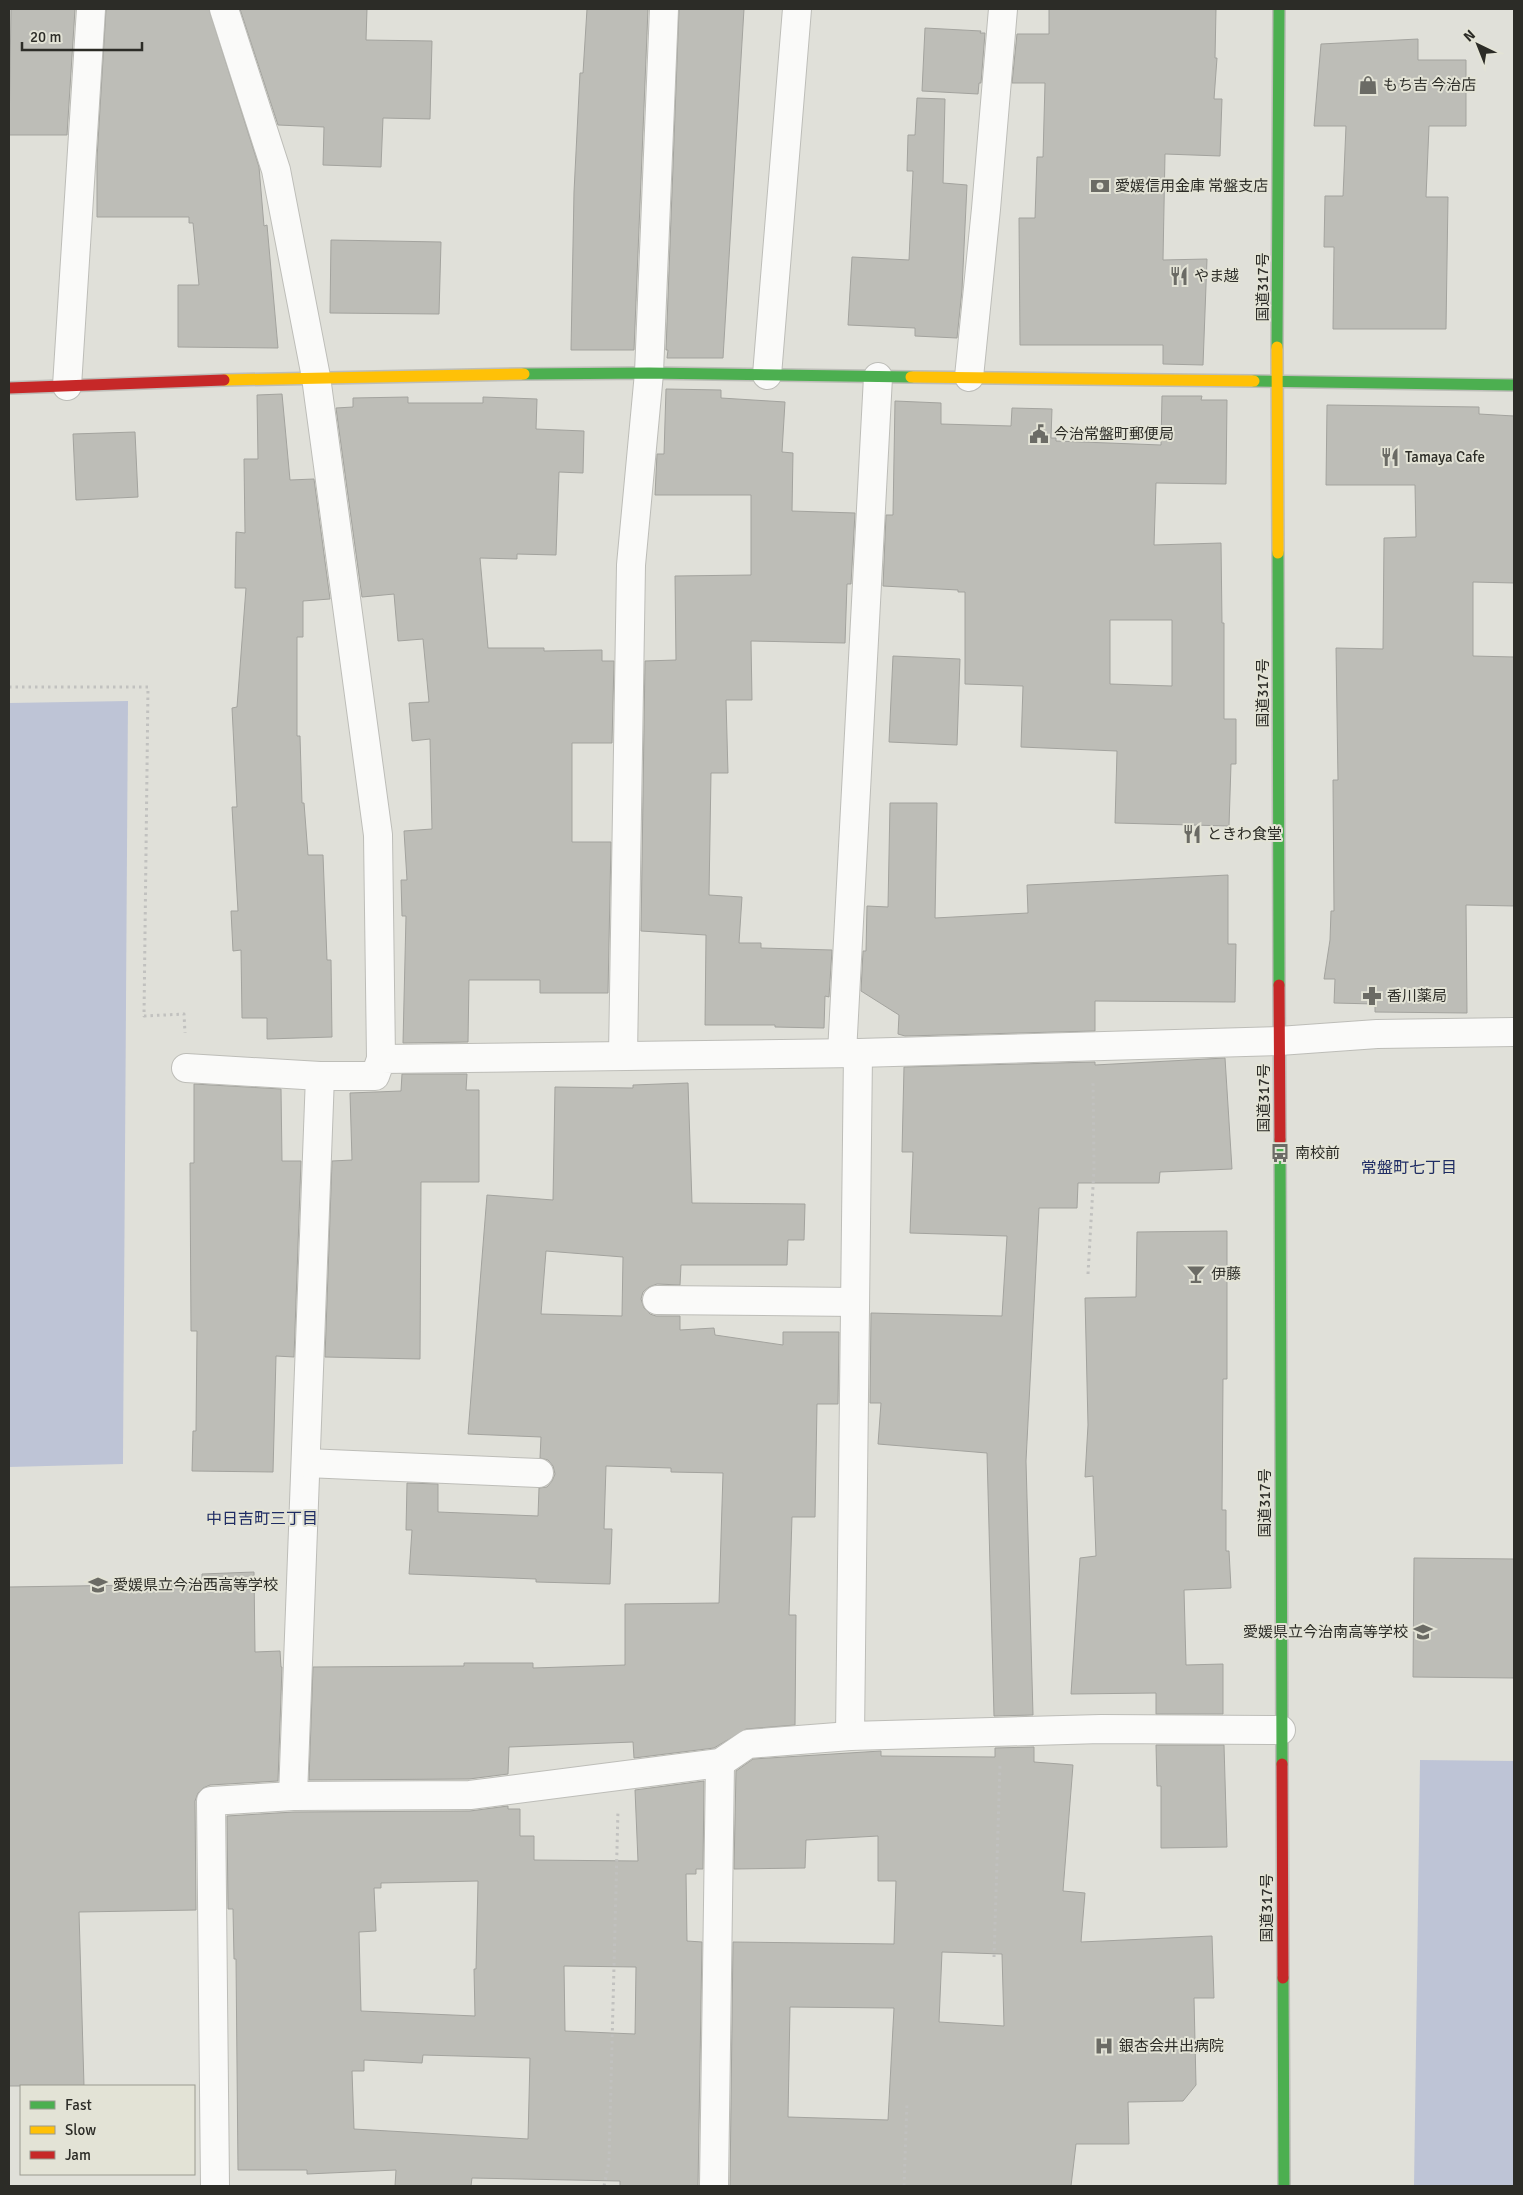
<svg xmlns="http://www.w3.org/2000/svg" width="1523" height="2195" viewBox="0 0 1523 2195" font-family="Signika,'Noto Sans JP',sans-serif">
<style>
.green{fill:#bec4d6}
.building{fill:#bdbdb7;stroke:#a3a39e;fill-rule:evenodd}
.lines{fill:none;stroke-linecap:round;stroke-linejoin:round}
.street-casing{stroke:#bdbdb8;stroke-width:30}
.fast-casing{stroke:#bdbdb8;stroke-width:14}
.slow-casing{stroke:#bdbdb8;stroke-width:14}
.jam-casing{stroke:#bdbdb8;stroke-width:14}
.path{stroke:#c1c1bf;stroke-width:3;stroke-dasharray:2.5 4;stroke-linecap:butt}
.street{stroke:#fafaf9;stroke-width:28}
.fast{stroke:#4caf50;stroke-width:11}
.slow{stroke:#ffc107;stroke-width:11}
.jam{stroke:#c62828;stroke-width:11}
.labels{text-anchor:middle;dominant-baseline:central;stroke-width:4;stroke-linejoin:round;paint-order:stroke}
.poi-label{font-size:15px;fill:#2c2c27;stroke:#e3e3d6;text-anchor:start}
.street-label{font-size:15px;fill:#2c2c27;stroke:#e3e3d6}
.neighbourhood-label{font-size:16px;fill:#1f2c64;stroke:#e3e3d6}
</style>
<rect width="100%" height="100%" fill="#e0e0d9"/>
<!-- green -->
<g class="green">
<polygon points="128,701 123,1464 9,1467 9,703"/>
<polygon points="1420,1760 1514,1761 1514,2186 1414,2186"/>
</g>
<!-- building -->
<g class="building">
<polygon points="11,9 75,9 67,135 9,135"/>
<polygon points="106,9 209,9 259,167 264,226 267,225 278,348 178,347 178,285 199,285 193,223 189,223 189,217 97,217 97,158"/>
<polygon points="240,9 367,9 366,40 432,41 430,119 383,118 381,167 323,165 324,127 278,125"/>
<polygon points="587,9 648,9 634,350 571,350 574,192 580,73 583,73"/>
<polygon points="679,9 744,9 723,358 667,358 668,350 666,350"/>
<polygon points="1049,9 1216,9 1215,58 1217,58 1214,99 1222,99 1220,156 1165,154 1163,260 1207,259 1203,365 1163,364 1163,345 1020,345 1019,218 1035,218 1037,157 1043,157 1045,83 1012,83 1017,34 1049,34"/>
<polygon points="925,28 981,31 980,33 985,33 981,83 979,83 978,94 922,91"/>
<polygon points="1418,39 1418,60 1466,60 1466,126 1429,126 1426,197 1448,197 1446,329 1333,329 1334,247 1324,247 1325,196 1343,196 1346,126 1314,126 1321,44"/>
<polygon points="917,98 945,99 943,183 967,185 962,290 957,338 915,336 915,328 848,325 852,257 909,260 913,171 907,171 908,135 915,135"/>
<polygon points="331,240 441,242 439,314 330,313"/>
<polygon points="666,389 721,390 721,398 785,402 782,452 793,453 792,511 855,513 851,584 847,584 845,643 751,641 752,700 726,700 728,773 711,773 709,895 742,897 739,943 761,943 761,948 832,950 829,997 825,996 824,1028 775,1027 775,1025 705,1025 706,935 641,931 645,661 676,660 675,576 751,575 751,495 655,495 657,454 664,454"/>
<polygon points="282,394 290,480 314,479 330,599 303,601 303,637 297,637 297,736 300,736 302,803 304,803 308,855 323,855 327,960 331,960 332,1037 267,1039 267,1018 242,1018 241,950 233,951 231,911 238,911 232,807 237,807 232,708 237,707 246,588 235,588 236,532 245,533 244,459 258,459 257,395"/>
<path d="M1162,396H1202L1201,400H1227L1226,484L1156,483L1154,545L1221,543L1222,623H1224V719H1236V764H1231L1229,826L1115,823L1117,751L1021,747L1023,686L965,684V592H958V590L883,586L886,515H893L895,401L941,403V424L1011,426L1012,408L1052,409L1051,438H1056V441L1161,445ZM1110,620H1172V686L1110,684Z"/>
<polygon points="408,397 408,403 483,403 483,397 537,399 536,429 584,431 583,473 559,472 556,555 517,554 517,559 480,558 488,648 544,648 544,651 602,650 602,661 614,661 612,743 572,743 572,842 611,842 608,993 540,993 540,980 469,980 468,1042 403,1043 406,916 402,916 401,880 407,880 404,831 432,829 430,739 412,741 409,703 429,702 423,639 398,641 394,594 362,597 336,408 353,407 353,398"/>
<polygon points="1327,405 1479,407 1479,414 1514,416 1514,583 1473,582 1473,656 1514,657 1514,906 1466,905 1467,1013 1375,1012 1375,1004 1334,1003 1335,979 1324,979 1330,940 1331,911 1334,911 1333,780 1338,780 1336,648 1383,649 1384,538 1416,537 1415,485 1326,485"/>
<polygon points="135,432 138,497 76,500 73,434"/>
<polygon points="893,656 960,659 957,745 889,742"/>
<polygon points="890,803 937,803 935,918 1028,913 1027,885 1228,875 1228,944 1236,944 1235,1002 1095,1001 1095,1031 905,1036 898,1034 899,1015 861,991 863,951 866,951 867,906 888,907"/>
<polygon points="1225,1058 1232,1169 1160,1172 1159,1183 1078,1183 1077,1208 1039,1208 1026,1461 1033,1715 994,1716 987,1453 878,1444 881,1403 870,1403 871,1313 1002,1316 1007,1236 910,1233 913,1152 902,1152 904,1067 1095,1062 1095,1065"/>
<polygon points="402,1074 467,1074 466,1090 479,1090 479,1182 421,1182 420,1359 325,1357 332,1161 352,1160 350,1093 401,1091"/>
<path d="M688,1083L692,1203L805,1204L804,1240H788L787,1265H681L680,1285L657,1284L649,1287L643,1292L641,1299L644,1308L650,1314L656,1316H680V1330L714,1328L715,1335L783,1345V1332H839L838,1404H817L815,1517H792L789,1615H796L795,1725L746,1729L714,1748L634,1758L633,1742L509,1747L508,1774L469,1779L309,1780L313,1667L464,1666V1663H533V1668L625,1665V1604L719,1603L723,1473L671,1472V1468L606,1466L604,1529H612L610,1584L536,1582V1579L409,1574L412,1530H406L407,1483L438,1484V1512L538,1516L539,1488L547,1487L552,1481L555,1474L553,1466L548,1460L540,1458L541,1437L468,1434L487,1195L553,1200L555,1087L633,1088V1085ZM546,1251L623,1257L622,1316L541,1314Z"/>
<polygon points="194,1084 281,1089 282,1161 301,1161 294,1357 276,1356 273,1472 192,1471 193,1431 196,1431 197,1331 191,1331 190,1163 194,1163"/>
<polygon points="1227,1231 1227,1379 1223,1379 1222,1510 1226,1510 1226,1551 1229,1551 1231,1588 1184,1590 1186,1665 1223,1664 1223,1714 1156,1714 1156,1693 1071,1694 1080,1558 1096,1556 1093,1476 1085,1477 1088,1425 1085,1298 1136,1297 1137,1232"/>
<polygon points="1414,1558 1514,1559 1514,1678 1413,1677"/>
<polygon points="254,1572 255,1652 280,1651 281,1667 282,1667 278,1781 210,1785 203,1788 198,1793 195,1801 196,1910 79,1912 84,2086 9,2086 9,1587 202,1584 202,1574"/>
<polygon points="1156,1745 1224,1745 1227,1847 1161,1848 1161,1786 1157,1786"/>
<path d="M1034,1747V1762L1073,1765L1063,1891L1085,1893L1081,1942L1212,1936L1214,1998H1194L1196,2085L1183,2101L1128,2102L1129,2144H1076L1071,2186H730L733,1942L894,1944L896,1881H878V1836L806,1840L805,1868L734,1869L736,1771L753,1759L881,1751V1756L995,1757V1748ZM942,1952L1002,1954L1004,2026L939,2022ZM790,2007L894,2008L888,2120L788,2117Z"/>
<path d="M704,1781L703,1869H696V1874H686L687,1941L702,1942L698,2186H620V2181L472,2178L471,2186H395L396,2170L307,2174V2170H238L236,1959H234L233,1909H228L227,1816L294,1812L470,1811L508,1806V1809H520V1836H534V1860L638,1861L635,1790ZM478,1881L476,1969H474L475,2016L361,2011L359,1932L376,1931L374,1888H381V1883ZM564,1966L636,1967L635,2034L565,2031ZM423,2055L530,2058L528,2139L354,2129L352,2071H364V2060L422,2063Z"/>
</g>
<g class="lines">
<!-- street casing -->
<g class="street-casing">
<g id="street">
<polyline points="224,9 276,170 316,377 378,835 381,1059"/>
<polyline points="767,375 797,9"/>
<polyline points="969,377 986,209 1003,9"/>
<polyline points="67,386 91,9"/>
<polyline points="842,1053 878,377"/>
<polyline points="623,1056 631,565 649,373 664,9"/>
<polyline points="186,1068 320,1076 293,1796"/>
<polyline points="320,1076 375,1076 381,1059 858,1053 1279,1041 1377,1034 1514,1032"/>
<polyline points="657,1300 855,1302"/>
<polyline points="306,1463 539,1473"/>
<polyline points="850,1736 858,1053"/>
<polyline points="215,2186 211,1801 293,1796 470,1795 720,1763 748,1744 850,1736 1101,1729 1281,1730"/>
<polyline points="714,2186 720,1763"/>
</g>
</g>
<!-- fast casing -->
<g class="fast-casing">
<g id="fast">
<polyline points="1277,347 1279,9"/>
<polyline points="524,374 649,373 911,377"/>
<polyline points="1254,381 1514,385"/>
<polyline points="1278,553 1279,985"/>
<polyline points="1280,1140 1282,1764"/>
<polyline points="1283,1978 1284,2186"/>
</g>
</g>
<!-- slow casing -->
<g class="slow-casing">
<g id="slow">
<polyline points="1277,347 1278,553"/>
<polyline points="911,377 1254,381"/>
<polyline points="224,380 524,374"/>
</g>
</g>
<!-- jam casing -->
<g class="jam-casing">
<g id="jam">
<polyline points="9,388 224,380"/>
<polyline points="1279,985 1280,1140"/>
<polyline points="1282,1764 1283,1978"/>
</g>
</g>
<!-- path -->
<g class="path">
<polyline points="9,687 148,687 144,1016 184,1014 185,1033"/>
<polyline points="1088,1274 1094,1169 1093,1080"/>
<polyline points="994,1957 1000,1765"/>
<polyline points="604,2186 609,2161 618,1810"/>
<polyline points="904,2186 907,2103"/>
</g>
<!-- street -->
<use href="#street" class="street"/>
<!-- fast -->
<use href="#fast" class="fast"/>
<!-- slow -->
<use href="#slow" class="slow"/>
<!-- jam -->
<use href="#jam" class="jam"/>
</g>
<!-- icons -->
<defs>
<g id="shop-bare" transform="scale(1.5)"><path d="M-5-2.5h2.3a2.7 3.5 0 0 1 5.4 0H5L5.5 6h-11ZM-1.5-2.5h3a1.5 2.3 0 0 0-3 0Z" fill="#6b6b65" stroke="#e3e3d6" stroke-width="2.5" paint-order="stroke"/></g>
<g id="bank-bare" transform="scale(1.5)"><path d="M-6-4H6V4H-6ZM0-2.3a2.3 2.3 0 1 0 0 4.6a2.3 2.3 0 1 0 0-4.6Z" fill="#6b6b65" stroke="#e3e3d6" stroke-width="2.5" paint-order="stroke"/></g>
<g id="restaurant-bare" transform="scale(1.5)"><path d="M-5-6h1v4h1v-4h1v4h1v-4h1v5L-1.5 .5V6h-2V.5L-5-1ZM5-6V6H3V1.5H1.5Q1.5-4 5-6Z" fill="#6b6b65" stroke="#e3e3d6" stroke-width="2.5" paint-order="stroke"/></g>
<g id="civic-bare" transform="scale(1.5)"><path d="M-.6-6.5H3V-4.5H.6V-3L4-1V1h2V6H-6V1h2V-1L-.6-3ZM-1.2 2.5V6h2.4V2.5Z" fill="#6b6b65" stroke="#e3e3d6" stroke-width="2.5" paint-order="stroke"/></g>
<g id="pharmacy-bare" transform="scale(1.5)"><path d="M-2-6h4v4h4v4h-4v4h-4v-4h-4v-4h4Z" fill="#6b6b65" stroke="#e3e3d6" stroke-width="2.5" paint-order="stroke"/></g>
<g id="bus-bare" transform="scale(1.5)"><path d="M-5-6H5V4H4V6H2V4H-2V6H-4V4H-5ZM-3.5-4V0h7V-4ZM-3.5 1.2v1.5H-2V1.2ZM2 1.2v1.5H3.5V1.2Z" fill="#6b6b65" stroke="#e3e3d6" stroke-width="2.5" paint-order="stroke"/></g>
<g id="bar-bare" transform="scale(1.5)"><path d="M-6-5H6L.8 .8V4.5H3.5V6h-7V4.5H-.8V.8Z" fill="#6b6b65" stroke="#e3e3d6" stroke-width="2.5" paint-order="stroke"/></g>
<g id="school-bare" transform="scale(1.5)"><path d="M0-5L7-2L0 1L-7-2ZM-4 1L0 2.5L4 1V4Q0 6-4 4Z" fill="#6b6b65" stroke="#e3e3d6" stroke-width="2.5" paint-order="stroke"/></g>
<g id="hospital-bare" transform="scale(1.5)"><path d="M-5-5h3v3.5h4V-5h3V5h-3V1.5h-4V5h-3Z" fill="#6b6b65" stroke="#e3e3d6" stroke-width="2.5" paint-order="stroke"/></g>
</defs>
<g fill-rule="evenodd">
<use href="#shop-bare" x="1368" y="85"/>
<use href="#bank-bare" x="1100" y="186"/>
<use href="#restaurant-bare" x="1179" y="276"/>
<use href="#civic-bare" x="1039" y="434"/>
<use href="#restaurant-bare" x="1390" y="457"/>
<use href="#restaurant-bare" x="1192" y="834"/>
<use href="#pharmacy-bare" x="1372" y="996"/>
<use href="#bus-bare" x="1280" y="1153"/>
<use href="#bar-bare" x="1196" y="1274"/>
<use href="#school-bare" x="98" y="1585"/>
<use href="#school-bare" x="1423" y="1632"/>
<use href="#hospital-bare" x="1104" y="2046"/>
</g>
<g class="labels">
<!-- poi labels -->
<g class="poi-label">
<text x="1383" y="85">もち吉 今治店</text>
<text x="1115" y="186">愛媛信用金庫 常盤支店</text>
<text x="1194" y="276">やま越</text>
<text x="1054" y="434">今治常盤町郵便局</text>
<text x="1405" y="457">Tamaya Cafe</text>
<text x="1207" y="834">ときわ食堂</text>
<text x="1387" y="996">香川薬局</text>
<text x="1295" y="1153">南校前</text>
<text x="1211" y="1274">伊藤</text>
<text x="113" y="1585">愛媛県立今治西高等学校</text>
<text x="1408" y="1632" text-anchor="end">愛媛県立今治南高等学校</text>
<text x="1119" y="2046">銀杏会井出病院</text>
</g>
<!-- street labels -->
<g class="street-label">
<text transform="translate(1263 287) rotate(-90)">国道317号</text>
<text transform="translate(1263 693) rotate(-90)">国道317号</text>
<text transform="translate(1264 1098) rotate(-90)">国道317号</text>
<text transform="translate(1265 1503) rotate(-90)">国道317号</text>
<text transform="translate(1267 1908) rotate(-90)">国道317号</text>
</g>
<!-- neighbourhood labels -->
<g class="neighbourhood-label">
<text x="1409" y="1168">常盤町七丁目</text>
<text x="262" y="1519">中日吉町三丁目</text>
</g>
</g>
<!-- border -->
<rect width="1523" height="2195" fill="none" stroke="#2c2c27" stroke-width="20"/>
<!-- legend -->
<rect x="20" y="2085" width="175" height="90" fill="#e3e3d6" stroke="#9a9a90"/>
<rect x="30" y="2101" width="25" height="8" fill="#4caf50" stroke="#9a9a90"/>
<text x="65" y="2110" font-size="15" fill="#2c2c27">Fast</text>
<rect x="30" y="2126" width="25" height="8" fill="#ffc107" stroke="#9a9a90"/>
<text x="65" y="2135" font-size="15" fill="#2c2c27">Slow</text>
<rect x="30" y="2151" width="25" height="8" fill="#c62828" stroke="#9a9a90"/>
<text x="65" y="2160" font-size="15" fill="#2c2c27">Jam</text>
<!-- north arrow -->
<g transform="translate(1478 45) rotate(317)" stroke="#e3e3d6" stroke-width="4" paint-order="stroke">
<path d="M0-4L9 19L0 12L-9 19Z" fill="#2c2c27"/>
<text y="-8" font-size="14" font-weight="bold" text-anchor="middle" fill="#2c2c27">N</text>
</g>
<!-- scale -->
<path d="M22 42v8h120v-8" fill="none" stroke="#2c2c27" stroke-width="2.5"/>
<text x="30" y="42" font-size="15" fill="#2c2c27" stroke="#e3e3d6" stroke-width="4" paint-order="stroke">20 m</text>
</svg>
